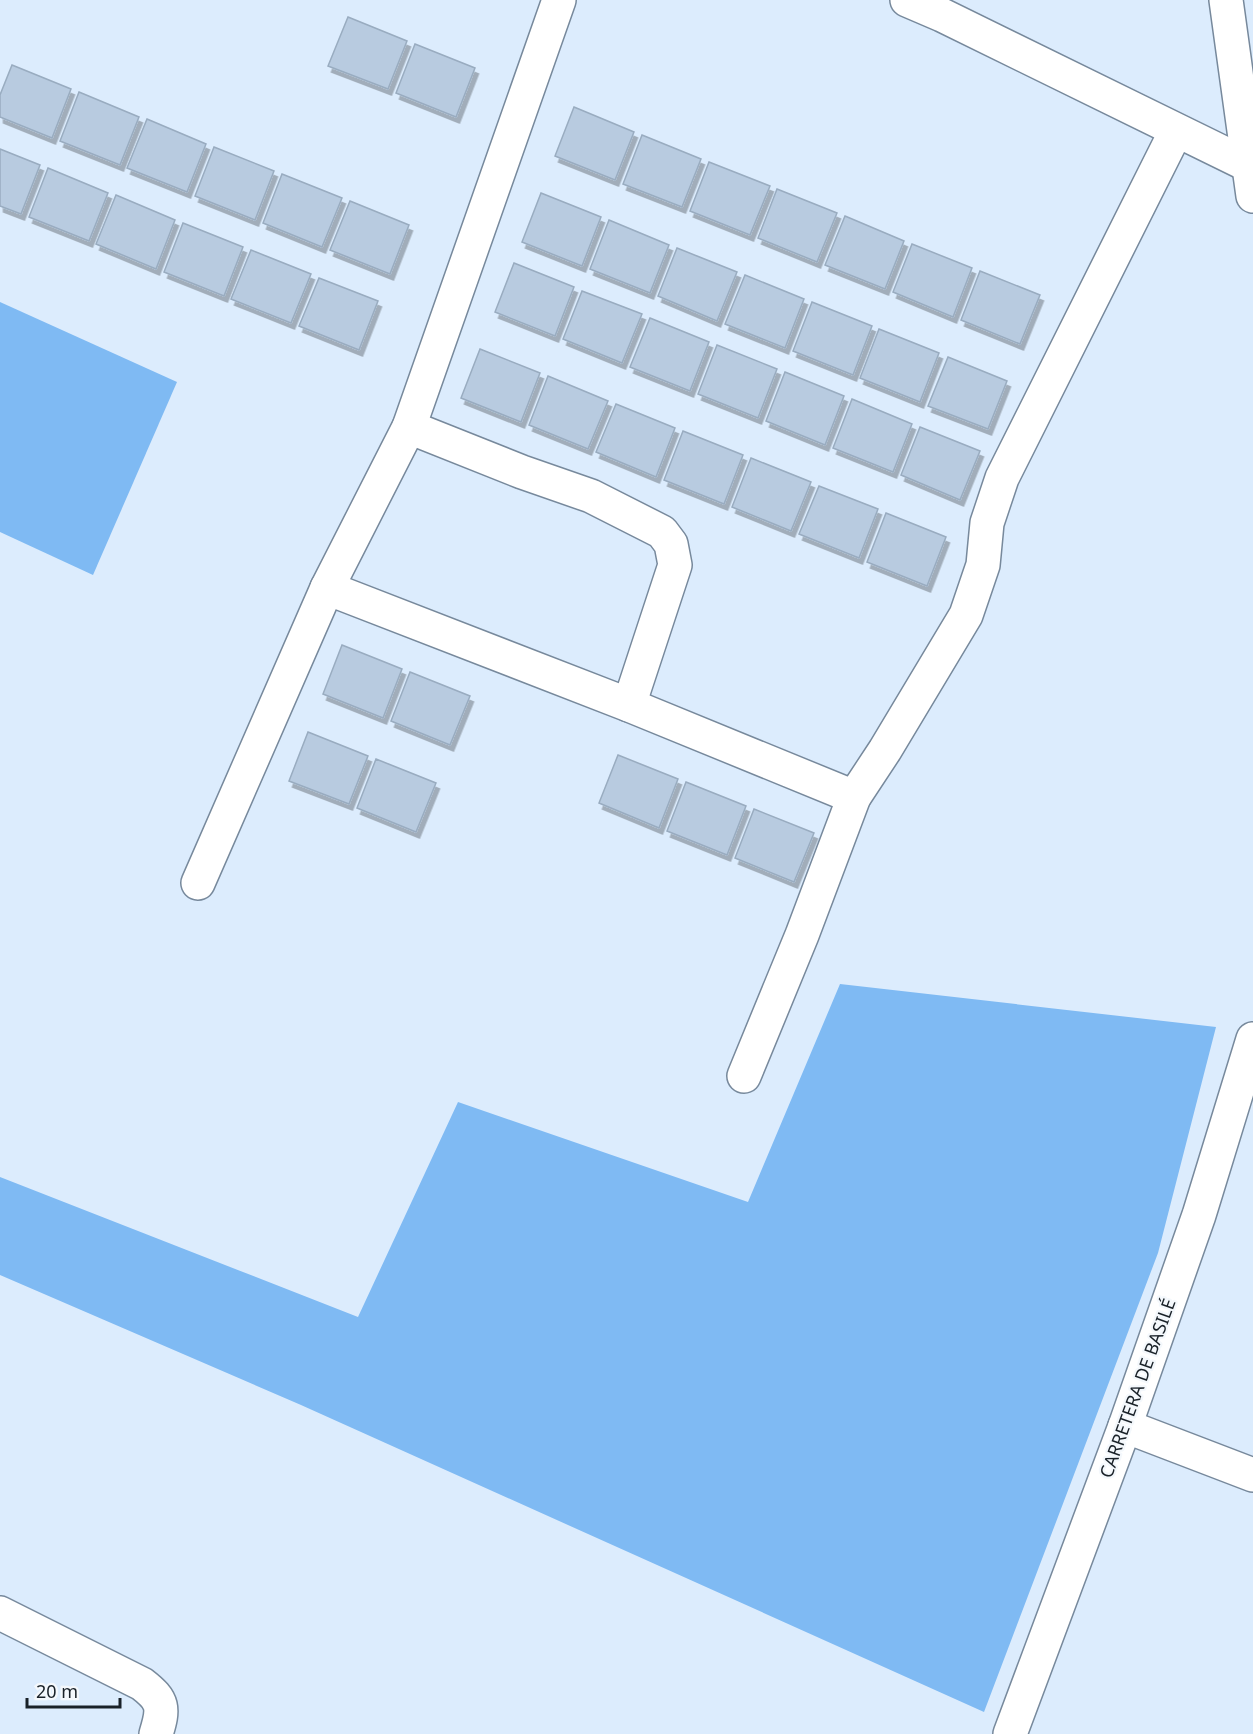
<svg xmlns="http://www.w3.org/2000/svg" width="1253" height="1734" viewBox="0 0 1253 1734" font-family="'Noto Sans',sans-serif">
<style>
.forest{fill:#7fbaf3}
.building{fill:#b8cbe0;stroke:#99acc0;stroke-width:1.5;filter:url(#shadow)}
.lines{fill:none;stroke-linecap:round;stroke-linejoin:round}
.minor-casing{stroke:#77899c;stroke-width:36}
.minor{stroke:#fff;stroke-width:33}
.labels{text-anchor:middle;dominant-baseline:central;stroke-width:4.5;stroke-linejoin:round;paint-order:stroke}
.street-label{font-size:18px;fill:#192128;stroke:#f4f8fc}
</style>
<defs>
<filter id="shadow"><feDropShadow dx="3.5" dy="6" stdDeviation="0" flood-color="#0004"/></filter>
</defs>
<rect width="100%" height="100%" fill="#dcecfd"/>
<!-- forest -->
<g class="forest">
<polygon points="0,302 177,382 93,575 0,532"/>
<polygon points="840,984 1216,1027 1158,1253 984,1712 301,1405 0,1275 0,1177 358,1317 458,1102 748,1202"/>
</g>
<!-- building -->
<g class="building">
<polygon points="348,17 407,41 388,89 328,66"/>
<polygon points="415,44 475,68 456,117 396,93"/>
<polygon points="12,65 71,89 52,138 0,117 0,95"/>
<polygon points="79,92 139,117 120,165 60,141"/>
<polygon points="574,107 634,132 615,180 555,156"/>
<polygon points="147,119 206,144 187,192 127,168"/>
<polygon points="642,135 701,159 682,207 623,184"/>
<polygon points="214,147 274,171 255,220 195,196"/>
<polygon points="0,149 40,165 21,214 0,206"/>
<polygon points="709,162 770,186 750,235 690,211"/>
<polygon points="48,168 108,193 89,241 29,217"/>
<polygon points="282,174 342,198 322,247 263,223"/>
<polygon points="777,189 837,213 817,262 758,238"/>
<polygon points="541,193 601,217 582,266 522,242"/>
<polygon points="116,195 175,220 156,269 96,244"/>
<polygon points="350,201 409,225 390,274 330,250"/>
<polygon points="845,216 904,241 885,289 825,265"/>
<polygon points="609,220 669,245 650,293 590,269"/>
<polygon points="183,223 243,247 224,296 164,272"/>
<polygon points="912,244 972,268 953,317 893,292"/>
<polygon points="677,248 737,272 717,321 658,296"/>
<polygon points="251,250 311,274 291,323 231,299"/>
<polygon points="514,263 574,287 555,336 495,312"/>
<polygon points="980,271 1040,295 1020,344 961,320"/>
<polygon points="745,275 804,299 785,348 725,324"/>
<polygon points="319,278 378,301 359,350 299,326"/>
<polygon points="582,291 642,314 622,363 563,339"/>
<polygon points="812,302 872,326 853,375 793,351"/>
<polygon points="650,318 709,342 690,391 630,367"/>
<polygon points="879,329 939,353 920,402 860,378"/>
<polygon points="717,345 777,369 758,418 698,394"/>
<polygon points="480,349 540,373 521,422 461,398"/>
<polygon points="948,357 1007,381 988,429 928,406"/>
<polygon points="785,372 844,396 825,445 766,421"/>
<polygon points="548,376 608,401 588,449 529,425"/>
<polygon points="852,399 912,424 893,472 833,448"/>
<polygon points="616,404 675,428 656,477 596,452"/>
<polygon points="920,427 980,451 960,500 901,475"/>
<polygon points="683,431 743,455 724,504 664,480"/>
<polygon points="751,458 811,482 791,531 732,507"/>
<polygon points="819,486 878,509 859,558 799,534"/>
<polygon points="886,513 946,537 927,586 867,562"/>
<polygon points="342,645 402,669 383,718 323,694"/>
<polygon points="410,672 470,696 450,745 391,721"/>
<polygon points="308,732 368,756 349,804 289,781"/>
<polygon points="618,755 678,779 659,828 599,803"/>
<polygon points="376,759 436,783 416,832 357,808"/>
<polygon points="686,782 746,806 727,855 667,831"/>
<polygon points="754,809 814,833 794,882 735,858"/>
</g>
<g class="lines">
<!-- minor casing -->
<g class="minor-casing">
<g id="minor">
<polyline points="907,0 942,15 1248,165"/>
<polyline points="1226,0 1253,196"/>
<polyline points="409,427 522,472 591,496 662,532 671,544 675,565 629,705"/>
<polyline points="327,588 629,705 854,797"/>
<polyline points="198,883 327,588 409,427 559,0"/>
<polyline points="744,1076 802,935 854,797 885,750 966,615 983,565 987,523 1002,478 1176,131"/>
<polyline points="1125,1426 1253,1475"/>
<path d="M0,1613L142,1684C164,1701 164,1708 156,1734"/>
<polyline points="1010,1734 1125,1426 1199,1215 1253,1039"/>
</g>
</g>
<!-- minor -->
<use href="#minor" class="minor"/>
</g>
<g class="labels">
<!-- street labels -->
<g class="street-label">
<text transform="translate(1137 1388) rotate(-70)">CARRETERA DE BASILÉ</text>
</g>
</g>
<!-- scale -->
<path d="M27 1698v9h93v-9" fill="none" stroke="#192128" stroke-width="3"/>
<text x="36" y="1698" font-size="18" fill="#192128" stroke="#f4f8fc" stroke-width="4.5" paint-order="stroke">20 m</text>
</svg>
